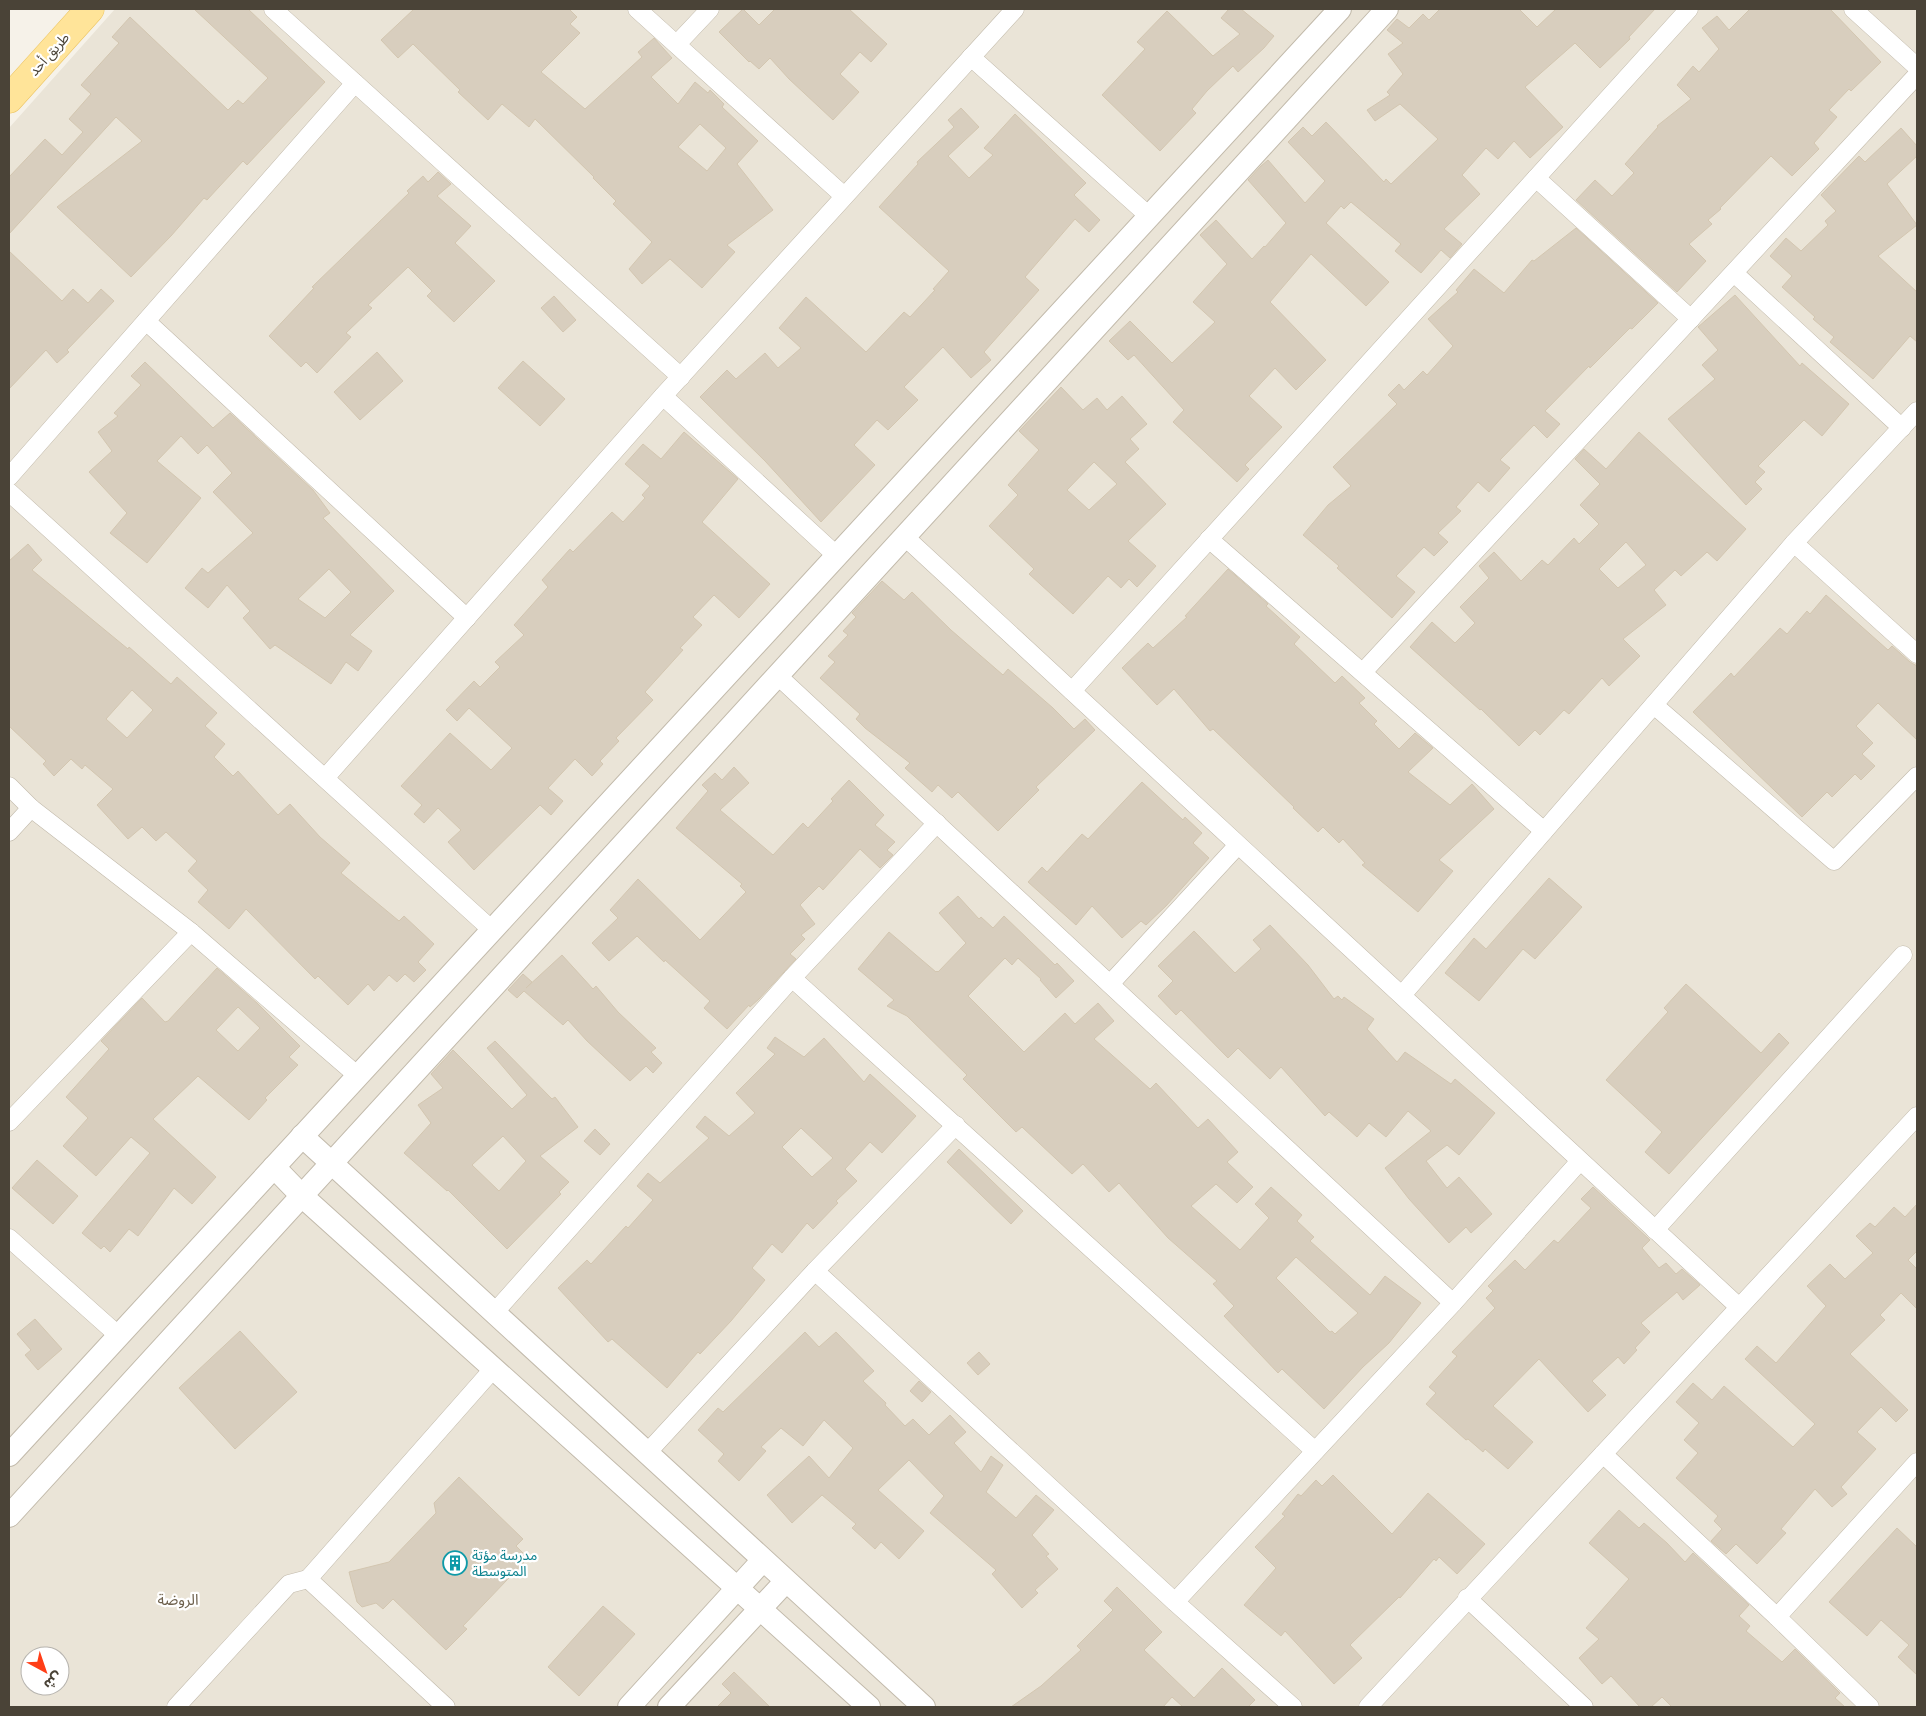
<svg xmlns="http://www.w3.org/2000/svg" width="1926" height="1716" viewBox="0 0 1926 1716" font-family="Cabin,'Noto Sans Arabic',sans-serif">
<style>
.residential{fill:#eae4d7;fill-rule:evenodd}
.building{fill:#d8cebe;stroke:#d3c6b0;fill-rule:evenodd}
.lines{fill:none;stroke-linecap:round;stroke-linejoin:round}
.minor-casing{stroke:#c2baab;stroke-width:19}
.tertiary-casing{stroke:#c2baab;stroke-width:24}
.primary-casing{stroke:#ecc461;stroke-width:29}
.minor{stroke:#fff;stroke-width:18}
.tertiary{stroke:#fff;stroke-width:22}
.primary{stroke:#ffe499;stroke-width:28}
.labels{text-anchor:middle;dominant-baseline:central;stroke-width:4.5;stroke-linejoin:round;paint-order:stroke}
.street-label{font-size:14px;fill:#4a4337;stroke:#fff}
.culture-label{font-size:14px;fill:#0d838f;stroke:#fff;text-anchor:start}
.neighbourhood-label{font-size:15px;fill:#6e614d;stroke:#fff}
</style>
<rect width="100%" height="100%" fill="#f6f2e9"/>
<!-- residential -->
<path class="residential" d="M115,9H1917V1707H9V128ZM30,1656H60V1686H30Z"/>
<!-- building -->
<g class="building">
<polygon points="194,9 248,9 325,82 247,165 243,161 207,200 204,198 171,236 131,277 57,207 142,141 116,117 9,234 9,177 45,139 62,155 83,132 69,119 91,94 81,85 119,43 112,37 130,17 228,110 238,100 243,104 268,78"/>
<path d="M414,9H569L577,17L570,24L580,33L541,72L585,109L642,57L638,52L654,38L672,58L651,77L678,104L695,82L708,93L710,90L724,104L722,107L758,141L737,164L773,210L727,245L735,252L702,288L670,259L642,284L629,269L652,242L613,204L616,201L593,178L594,177L535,119L529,127L502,104L488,120L458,92L460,90L413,44L398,58L381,40ZM700,124L726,148L707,171L678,147Z"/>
<polygon points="743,9 759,25 775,9 849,9 887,44 871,62 860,52 840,74 859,92 833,120 789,79 770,58 759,69 750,61 749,62 719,32"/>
<polygon points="1229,9 1241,9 1274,36 1264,48 1238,72 1233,66 1207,91 1192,109 1196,113 1160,151 1102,95 1145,49 1137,42 1167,11 1213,56 1240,34 1221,18"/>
<polygon points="1440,9 1519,9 1537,27 1556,9 1655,9 1629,37 1630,39 1600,68 1575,43 1525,87 1563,127 1530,158 1514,141 1498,159 1486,148 1462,175 1480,194 1444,229 1462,244 1450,258 1441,250 1421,273 1395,251 1401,244 1351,202 1344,209 1341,206 1326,223 1389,282 1366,306 1311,254 1270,302 1326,360 1296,390 1275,368 1249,396 1282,427 1245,465 1249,469 1237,482 1173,422 1184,410 1134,355 1128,360 1109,341 1130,321 1172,363 1215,322 1193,302 1227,264 1200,235 1216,220 1252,259 1264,246 1265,247 1286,223 1248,180 1261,166 1268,160 1305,203 1325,181 1288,142 1303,127 1312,136 1326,122 1384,182 1386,179 1391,184 1438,139 1400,104 1375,121 1367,110 1390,95 1387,92 1403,74 1388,54 1403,43 1387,30 1397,19 1409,28 1423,14 1429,20"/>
<polygon points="1750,9 1830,9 1881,62 1851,91 1849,89 1829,110 1837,117 1814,143 1819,149 1792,176 1771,156 1720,208 1721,209 1708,220 1712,224 1689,244 1706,261 1677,292 1576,200 1595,180 1612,196 1634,173 1625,164 1658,127 1657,126 1691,99 1677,85 1693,66 1699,72 1719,49 1702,28 1717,16 1729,30"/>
<polygon points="961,108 979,127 948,156 969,178 993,155 984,148 1015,114 1086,183 1074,195 1100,220 1089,232 1075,219 1025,277 1039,290 984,352 991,360 971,378 943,347 904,387 918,400 888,430 877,420 854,445 875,465 821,522 765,461 700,397 727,370 736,379 765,353 778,368 801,348 779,328 806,297 866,352 904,312 910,317 935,290 933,289 949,271 879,207 918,164 917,162 954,127 948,120"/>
<polygon points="1901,128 1917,146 1917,156 1887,184 1917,225 1878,256 1917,292 1917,342 1910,336 1873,379 1830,342 1834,337 1813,319 1815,317 1782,287 1792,276 1770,256 1786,238 1801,251 1828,225 1825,221 1836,211 1821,195 1859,156 1865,162"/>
<polygon points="438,172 451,184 437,196 471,226 455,243 495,281 454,322 427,296 432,291 408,267 368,305 372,308 346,333 351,337 317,373 306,362 301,367 269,336 314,288 312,287 409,193 407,191 423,176 428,182"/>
<polygon points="1576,228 1658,303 1632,329 1630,328 1590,368 1589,366 1545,411 1560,424 1547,438 1534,425 1500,460 1510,468 1489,492 1478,482 1456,507 1461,511 1438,533 1448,542 1434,556 1424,547 1396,576 1415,592 1392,618 1337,568 1339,566 1303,535 1328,505 1351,486 1333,467 1397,404 1388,395 1399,384 1404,390 1423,371 1427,375 1453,346 1428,319 1458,292 1456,290 1474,269 1504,293 1532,260 1534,261"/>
<polygon points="9,251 62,301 73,289 88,303 101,289 114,301 67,350 69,352 57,363 46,350 9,389"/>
<polygon points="1735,295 1800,366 1802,363 1849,404 1822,436 1804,420 1758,466 1765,472 1755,482 1762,489 1746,505 1668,419 1715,379 1702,365 1718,350 1698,327"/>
<polygon points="554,296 576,320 563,332 541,308"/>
<polygon points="377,352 403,381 360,420 334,392"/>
<polygon points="523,361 565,399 540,426 498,388"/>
<path d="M145,362L213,428L230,413L313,490L330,513L323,518L394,591L350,635L372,651L358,671L346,662L331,684L275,645L270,649L243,618L250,611L227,585L208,608L185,588L202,568L208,573L253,533L213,492L232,473L207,445L198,454L181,436L157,461L201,498L147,563L110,533L127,513L89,472L112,451L98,432L118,416L114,413L141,385L131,376ZM329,569L351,592L325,618L298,599Z"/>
<path d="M1061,387L1083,410L1097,398L1107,410L1122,396L1147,424L1130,439L1139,449L1125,462L1166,504L1128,541L1156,566L1137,587L1129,579L1121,588L1108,576L1073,614L1029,574L1034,569L989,526L1018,495L1008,485L1039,450L1019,431ZM1094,462L1117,484L1089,510L1067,490Z"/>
<polygon points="684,432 738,479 702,522 770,584 739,618 714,595 693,617 702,625 680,648 683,650 645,692 653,700 616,738 619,741 600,761 603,764 592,776 575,759 548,788 563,801 551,815 540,805 474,870 448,842 461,830 438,808 424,823 414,814 422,805 401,786 450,733 491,770 512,748 469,708 457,721 446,710 474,681 480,687 500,667 495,662 524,635 514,625 548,587 542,580 570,549 573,552 612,512 623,522 645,498 642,495 650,486 625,464 643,444 661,459"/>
<path d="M1639,432L1746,529L1717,561L1707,552L1681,576L1675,570L1654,590L1666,605L1623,639L1640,656L1609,686L1602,678L1569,714L1564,710L1540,735L1535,730L1519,746L1481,709L1480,710L1410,647L1432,622L1455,643L1475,623L1460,607L1489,578L1479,566L1494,552L1521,581L1542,560L1548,565L1574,538L1579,544L1599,524L1580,505L1600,484L1575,459L1584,449L1606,469ZM1626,542L1646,565L1618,588L1599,569Z"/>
<path d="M28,544L42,560L32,570L128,649L129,647L171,684L177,677L217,713L205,726L225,744L214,757L233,776L238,771L278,815L290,804L320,837L350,863L341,873L399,921L404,916L434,944L418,962L426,970L414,982L405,974L397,982L389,975L374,991L368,984L348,1005L318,976L315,979L246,909L229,929L198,902L208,890L188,871L197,861L166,832L156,841L142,827L128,839L97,805L113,789L85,765L82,769L71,759L54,776L43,764L46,761L9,726V561ZM132,690L153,710L127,738L106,719Z"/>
<polygon points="1228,569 1268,604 1266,606 1300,637 1294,644 1335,683 1342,676 1365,698 1359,703 1377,721 1374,724 1399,749 1415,733 1433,748 1408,772 1450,805 1472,784 1494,809 1439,860 1453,871 1418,912 1362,865 1365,863 1343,839 1339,843 1323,827 1318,832 1293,808 1294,807 1213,729 1210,731 1174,689 1157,705 1122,668 1148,643 1153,648 1187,617 1185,616"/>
<polygon points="882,581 904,600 912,592 951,630 1003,675 1008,669 1053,708 1074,729 1085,719 1095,730 1036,787 1039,790 998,831 958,792 952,798 938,785 932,792 905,768 910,763 865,728 856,719 860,714 820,678 835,662 828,656 848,635 843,631 856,617 852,613"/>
<polygon points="1826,595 1888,650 1892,646 1910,662 1917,666 1917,740 1878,703 1856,726 1873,743 1862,754 1875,766 1861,780 1855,774 1832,797 1827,792 1802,817 1693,712 1731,673 1734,677 1780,628 1787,634 1807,611 1810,614"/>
<polygon points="734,767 749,783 720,810 773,855 803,823 808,828 833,801 831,799 849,780 884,815 875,825 895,842 887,850 893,855 880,868 860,849 823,890 819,886 800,905 815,924 801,935 805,939 790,954 796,959 759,999 750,1007 749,1005 727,1029 704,1008 710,1001 665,960 664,962 637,936 609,961 592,943 618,918 610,910 638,879 700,940 746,892 740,886 742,884 676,828 708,791 702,785 715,773 722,780"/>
<polygon points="1142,782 1183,820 1185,817 1202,833 1193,843 1209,858 1166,906 1146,925 1141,921 1122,938 1092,906 1076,925 1028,882 1042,867 1047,872 1082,834 1088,839"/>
<polygon points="1549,878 1582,907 1535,959 1523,949 1479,1001 1445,973 1474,938 1486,949"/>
<path d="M958,896L979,919L981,917L993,928L1004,916L1055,965L1057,963L1074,981L1056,998L1040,980L1041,979L1018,958L1012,965L1005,958L968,996L1024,1052L1065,1013L1075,1024L1098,1003L1114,1021L1094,1039L1150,1089L1156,1083L1198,1128L1208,1119L1238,1152L1227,1162L1253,1187L1237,1203L1216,1184L1191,1206L1240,1250L1269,1218L1255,1204L1271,1187L1302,1215L1297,1221L1314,1237L1310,1241L1370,1295L1385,1276L1421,1303L1389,1343L1363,1367L1324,1409L1282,1369L1278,1373L1224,1316L1234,1306L1213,1284L1217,1281L1168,1238L1119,1183L1109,1192L1083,1164L1072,1174L1022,1127L1016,1132L963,1079L967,1075L907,1016L887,1006L894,1000L858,969L889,932L936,972L937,971L938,972L966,943L939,913ZM1296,1257L1358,1313L1335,1334L1332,1331L1330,1332L1276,1278Z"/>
<polygon points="1270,925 1308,965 1334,999 1338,996 1342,1000 1344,997 1374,1019 1367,1029 1397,1062 1405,1052 1451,1084 1455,1079 1495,1113 1459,1155 1447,1145 1426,1161 1447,1188 1459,1177 1492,1214 1471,1233 1466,1227 1449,1243 1409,1199 1385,1168 1431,1131 1408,1111 1386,1137 1369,1123 1357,1137 1329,1112 1325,1116 1281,1067 1270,1079 1238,1048 1228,1058 1181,1010 1176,1015 1158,996 1173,981 1158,966 1194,931 1235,973 1261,949 1253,940"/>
<polygon points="562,955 593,989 596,986 618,1012 656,1048 651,1052 662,1063 653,1073 646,1066 630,1081 587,1041 568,1020 563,1025 524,991 517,998 508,990 523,974 532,982 526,988"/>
<path d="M217,968L257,1003L300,1046L289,1057L298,1065L265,1098L267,1100L249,1120L198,1076L153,1119L216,1177L192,1204L174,1188L138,1236L129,1229L110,1252L104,1246L101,1249L82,1233L150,1153L131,1137L96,1176L63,1146L88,1118L66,1097L109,1049L101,1041L142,998L165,1022L168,1021ZM238,1007L260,1028L238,1051L216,1030Z"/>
<polygon points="1686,984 1761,1053 1779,1033 1789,1043 1669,1174 1645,1152 1662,1132 1606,1080 1668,1012 1664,1008"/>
<path d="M775,1037L804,1057L824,1038L864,1082L870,1074L916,1116L882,1153L870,1142L845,1169L857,1181L836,1201L838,1203L813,1229L807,1223L782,1253L772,1244L752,1268L765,1280L731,1321L700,1354L698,1352L667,1388L612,1339L608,1342L558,1288L587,1260L591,1264L626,1226L628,1228L653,1200L637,1186L648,1173L660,1183L709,1138L696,1127L705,1116L729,1136L755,1113L736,1093L775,1054L767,1048ZM801,1128L833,1158L812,1177L782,1147Z"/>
<path d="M495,1041L552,1099L555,1097L578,1127L540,1156L569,1182L559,1192L561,1194L507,1249L448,1190L447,1191L404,1153L431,1123L418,1105L443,1088L431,1074L453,1050L512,1109L527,1095L487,1048ZM503,1136L526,1161L499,1191L472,1165Z"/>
<polygon points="595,1129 610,1144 600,1155 584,1141"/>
<polygon points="959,1149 1023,1211 1011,1224 947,1162"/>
<polygon points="37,1160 78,1196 53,1224 12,1188"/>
<polygon points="1593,1187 1650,1240 1642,1248 1659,1268 1666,1263 1676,1274 1682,1269 1700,1285 1683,1300 1677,1292 1641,1323 1650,1332 1635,1348 1637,1350 1624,1364 1618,1357 1592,1381 1606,1395 1588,1412 1539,1359 1493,1406 1533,1442 1508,1469 1485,1449 1483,1452 1468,1439 1466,1440 1426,1404 1436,1393 1429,1387 1457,1356 1452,1352 1495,1308 1486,1298 1493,1291 1488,1286 1515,1260 1525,1270 1554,1240 1558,1243 1591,1208 1581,1199"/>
<polygon points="1917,1204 1917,1251 1908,1260 1917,1269 1917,1309 1901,1293 1880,1315 1885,1320 1850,1354 1908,1410 1896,1422 1881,1407 1857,1432 1876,1449 1841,1487 1847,1494 1832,1507 1815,1489 1781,1529 1786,1533 1757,1564 1736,1544 1726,1554 1711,1541 1722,1529 1714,1521 1718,1516 1676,1478 1698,1453 1684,1440 1699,1423 1676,1402 1693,1383 1712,1400 1724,1386 1793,1447 1815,1424 1745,1359 1757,1346 1776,1363 1826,1306 1807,1286 1830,1264 1845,1279 1873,1253 1856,1236 1870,1223 1875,1227 1894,1207 1905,1217"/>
<polygon points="35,1319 62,1349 38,1370 25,1355 31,1350 17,1334"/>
<polygon points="240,1331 297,1392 235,1449 179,1388"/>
<polygon points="805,1332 819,1347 836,1332 874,1371 863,1381 886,1403 885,1405 905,1426 913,1419 929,1435 950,1415 966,1432 954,1443 981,1472 991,1456 1003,1465 986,1492 1016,1518 1036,1495 1054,1510 1032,1535 1049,1554 1046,1556 1058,1569 1035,1590 1038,1593 1022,1608 992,1574 996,1570 930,1513 944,1496 909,1460 878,1490 924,1531 899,1559 881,1542 875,1549 852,1528 856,1524 822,1495 792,1523 767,1495 809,1456 829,1478 853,1448 824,1420 803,1446 781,1428 761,1447 766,1451 739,1481 718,1461 724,1454 698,1430 718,1408 723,1412"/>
<polygon points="979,1352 990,1364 978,1375 967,1363"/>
<polygon points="919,1381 931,1392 922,1402 910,1391"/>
<polygon points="1333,1475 1392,1534 1428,1493 1485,1544 1457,1574 1439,1557 1436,1561 1434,1559 1400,1598 1399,1597 1350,1645 1362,1658 1334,1684 1285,1631 1281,1636 1244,1605 1276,1568 1255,1547 1285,1516 1282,1514 1298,1494 1301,1496 1316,1480 1322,1486"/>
<polygon points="459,1477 523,1539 516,1546 528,1558 463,1626 467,1629 446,1650 393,1599 383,1609 376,1603 362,1607 357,1602 349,1572 389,1562 436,1513 434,1503"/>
<polygon points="1619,1510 1639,1528 1644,1523 1667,1543 1685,1562 1693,1553 1749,1605 1739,1616 1750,1626 1746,1631 1782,1662 1795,1649 1840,1693 1835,1698 1845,1707 1672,1707 1662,1697 1651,1707 1640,1707 1611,1676 1602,1684 1579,1658 1599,1639 1586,1628 1629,1579 1589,1543"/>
<polygon points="1897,1528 1917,1547 1917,1675 1898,1657 1909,1645 1881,1620 1867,1636 1829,1602"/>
<polygon points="1117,1587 1162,1632 1144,1650 1194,1698 1222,1668 1255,1700 1248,1707 1183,1707 1172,1697 1163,1707 1011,1707 1041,1686 1081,1650 1077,1646 1113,1610 1104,1601"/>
<polygon points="603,1606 635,1634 579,1696 548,1667"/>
<polygon points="734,1672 770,1707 717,1707 731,1693 722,1684"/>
</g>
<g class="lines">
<!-- minor casing -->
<g class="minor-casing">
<g id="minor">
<polyline points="273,9 681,377"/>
<polyline points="637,9 844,196"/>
<polyline points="1853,9 1917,67"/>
<polyline points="677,44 710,9"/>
<polyline points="971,57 1149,216"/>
<polyline points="1536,178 1691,319"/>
<polyline points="1734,273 1902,428"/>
<polyline points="146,321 467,618"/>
<polyline points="663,396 836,555"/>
<polyline points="9,477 355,83"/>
<polyline points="9,492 492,930"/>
<polyline points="905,537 1739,1307"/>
<polyline points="1209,539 1544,831"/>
<polyline points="1794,543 1917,654"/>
<polyline points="1363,672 1917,75"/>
<polyline points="778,676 1453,1303"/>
<polyline points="1072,691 1689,9"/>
<polyline points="1654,705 1834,861 1917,776"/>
<polyline points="325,778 663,396 1015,9"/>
<polyline points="9,786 31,808 191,932 358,1076"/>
<polyline points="9,832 31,808"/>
<polyline points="792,978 1315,1451"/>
<polyline points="1110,984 1238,845"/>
<polyline points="1402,995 1794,543 1917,411"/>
<polyline points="9,1122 191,932"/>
<polyline points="1655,1230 1903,955"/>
<polyline points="9,1238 119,1336"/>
<polyline points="815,1271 1175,1602 1293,1707"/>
<polyline points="494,1313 792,978 937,823"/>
<polyline points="647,1453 815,1271 956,1125"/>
<polyline points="1603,1454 1777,1617"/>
<polyline points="1467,1598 1584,1707"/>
<polyline points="1175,1602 1453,1303 1580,1161"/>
<polyline points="176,1707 289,1584 308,1579"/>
<polyline points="446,1707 308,1579 494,1368"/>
<polyline points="1368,1707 1917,1116"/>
<polyline points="1870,1707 1777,1617 1917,1462"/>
</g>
</g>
<!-- tertiary casing -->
<g class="tertiary-casing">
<g id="tertiary">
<polyline points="302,1136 924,1707"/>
<polyline points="274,1167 302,1196 869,1707"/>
<polyline points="9,1455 1340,9"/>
<polyline points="9,1516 1387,9"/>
<polyline points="629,1707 763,1560"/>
<polyline points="669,1707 786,1581"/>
</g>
</g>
<!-- primary casing -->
<g class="primary-casing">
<polyline id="primary" points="9,99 90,9"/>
</g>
<!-- minor -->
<use href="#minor" class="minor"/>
<!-- tertiary -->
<use href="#tertiary" class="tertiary"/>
<!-- primary -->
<use href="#primary" class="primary"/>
</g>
<!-- icons -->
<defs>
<g id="building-ring" transform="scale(1.25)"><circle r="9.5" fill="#fff" stroke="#0f9aa8" stroke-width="1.5"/><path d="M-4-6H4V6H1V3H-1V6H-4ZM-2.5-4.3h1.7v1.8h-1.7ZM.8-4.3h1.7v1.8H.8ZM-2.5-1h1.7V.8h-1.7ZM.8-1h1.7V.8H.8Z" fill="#0f9aa8"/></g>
</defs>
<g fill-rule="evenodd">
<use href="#building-ring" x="455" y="1563"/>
</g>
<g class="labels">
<!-- street labels -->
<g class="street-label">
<text transform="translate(49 54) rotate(-48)">طريق أحد</text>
</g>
<!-- culture labels -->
<g class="culture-label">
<text x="472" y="1555">مدرسة مؤتة<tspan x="472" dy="16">المتوسطة</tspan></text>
</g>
<!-- neighbourhood labels -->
<g class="neighbourhood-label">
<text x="178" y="1600">الروضة</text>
</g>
</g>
<!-- border -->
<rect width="1926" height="1716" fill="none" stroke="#4a4337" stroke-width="20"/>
<!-- north arrow -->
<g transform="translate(45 1671) rotate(140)"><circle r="24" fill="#ffffff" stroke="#b7b4af"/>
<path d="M0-4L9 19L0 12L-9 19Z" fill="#ff3e17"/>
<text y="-8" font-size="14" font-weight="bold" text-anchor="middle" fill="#4a4337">ش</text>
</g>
</svg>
